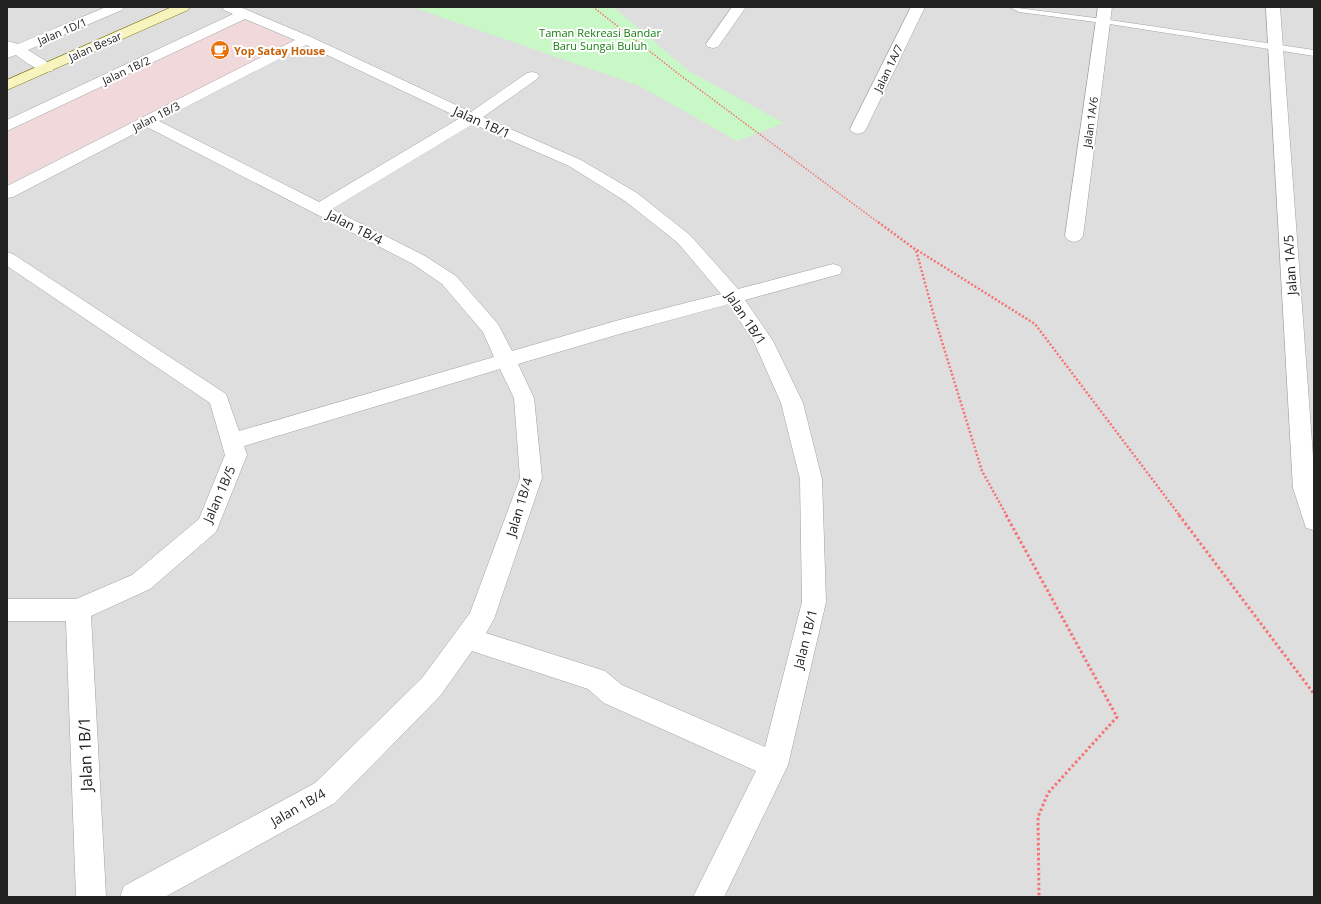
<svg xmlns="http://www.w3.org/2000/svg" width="1321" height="904" viewBox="0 0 1321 904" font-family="'Open Sans',sans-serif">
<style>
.residential{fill:#dfdede}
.commercial{fill:#f1d8da}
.park{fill:#c9f8c7}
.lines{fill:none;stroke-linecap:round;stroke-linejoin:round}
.lane-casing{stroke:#a2a2a2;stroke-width:1}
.street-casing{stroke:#a2a2a2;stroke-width:1}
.secondary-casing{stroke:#777608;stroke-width:1}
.path-far2{stroke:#f67375;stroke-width:1.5;stroke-dasharray:1.5 1.5;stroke-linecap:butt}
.path-far1{stroke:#f67375;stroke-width:2.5;stroke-dasharray:2 2;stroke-linecap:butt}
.path{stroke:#f67375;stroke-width:3;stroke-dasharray:2.5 2.5;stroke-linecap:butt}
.lane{fill:#fff;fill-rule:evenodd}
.street{fill:#fff;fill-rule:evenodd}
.secondary{fill:#f8f4be;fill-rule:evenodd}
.labels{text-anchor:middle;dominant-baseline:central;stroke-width:4;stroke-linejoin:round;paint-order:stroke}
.far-street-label{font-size:11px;fill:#212121;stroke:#fff}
.far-park-label{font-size:11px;fill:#137e0f;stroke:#fff}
.far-food-label{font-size:11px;font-weight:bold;fill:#c56008;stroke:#fff;text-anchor:start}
.street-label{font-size:13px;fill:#212121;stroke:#fff}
.near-street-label{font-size:16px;fill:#212121;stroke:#fff}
</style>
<rect width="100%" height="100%" fill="#f1ede8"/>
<!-- residential -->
<rect class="residential" x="7" y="7" width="1307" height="890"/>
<!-- commercial -->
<polygon class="commercial" points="242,19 294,41 7,187 7,132"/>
<!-- park -->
<polygon class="park" points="412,7 613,7 689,71 784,123 737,141 640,86"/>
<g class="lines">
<!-- lane casing -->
<g class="lane-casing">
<polygon id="lane" points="1010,7 1103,19 1314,50 1314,56 1103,23 1019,12"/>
</g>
<!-- street casing -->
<g class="street-casing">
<g id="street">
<path d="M106,7H124L122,10L28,50L52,65L54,68L52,71C40,74 26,62 16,55L7,58V41L18,44Z"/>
<path d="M222,7H240L311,37L471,112L527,73L532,72L537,73L539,76L537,79L483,117L581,160L637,193L690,235L738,289L833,264L840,266L842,270L840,274L745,300L773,341L803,403L822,479L826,602L788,765L724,897H693L756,771L604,703L588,689L472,651L440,696L335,803L165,897H120L124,886L315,783L422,678L470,613L520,478L514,398L500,369L244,446L247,455L216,532L150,589L91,616L106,897H76L66,621H7V599H76L132,575L199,519L225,455L210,403L7,266V252L13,254L226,394L239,431L494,357L483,332L442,284L413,264L147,127L13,197L7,198V186L295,40L245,19L7,131V120L233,14L224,10ZM306,45L460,118L319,202L159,121ZM473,124L569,166L625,201L678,243L721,294L619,320L512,351L498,324L456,276L425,256L332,209ZM729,304L754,342L781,403L800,479L802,602L765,747L622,685L605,671L486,633L494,619L542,478L534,398L518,364L623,333Z"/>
<polygon points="732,7 746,7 718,47 713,48 708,47 706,44"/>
<polygon points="911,7 925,7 866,129 864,132 858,134 852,132 850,129"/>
<polygon points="1098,7 1112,7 1083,236 1080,240 1074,242 1068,240 1065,236"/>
<polygon points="1266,7 1280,7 1314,470 1314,530 1306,528 1293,488"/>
</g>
</g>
<!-- secondary casing -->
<g class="secondary-casing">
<polygon id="secondary" points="172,7 190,7 188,10 7,90 7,80"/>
</g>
<!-- path-far2 -->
<polyline class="path-far2" points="593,7 680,75 879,223"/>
<!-- path-far1 -->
<g class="path-far1">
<polyline points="878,222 916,250 934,316 982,471 1007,516"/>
<polyline points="917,250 1035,324 1180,516"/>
</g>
<!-- path -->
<g class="path">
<polyline points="1006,515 1117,717 1048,793 1038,817 1039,897"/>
<polyline points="1179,515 1314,694"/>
</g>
<!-- lane -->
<use href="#lane" class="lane"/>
<!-- street -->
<use href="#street" class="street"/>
<!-- secondary -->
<use href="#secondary" class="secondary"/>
</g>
<!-- icons -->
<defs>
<g id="cafe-disc" transform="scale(1)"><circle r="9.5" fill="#e8710a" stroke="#fff"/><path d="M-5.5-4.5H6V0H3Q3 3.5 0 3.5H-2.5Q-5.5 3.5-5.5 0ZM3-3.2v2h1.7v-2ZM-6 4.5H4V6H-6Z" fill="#fff"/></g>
</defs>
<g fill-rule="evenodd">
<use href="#cafe-disc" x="220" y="50"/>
</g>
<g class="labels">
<!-- far-street labels -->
<g class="far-street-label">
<text transform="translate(62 31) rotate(-23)">Jalan 1D/1</text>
<text transform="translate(95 46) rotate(-24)">Jalan Besar</text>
<text transform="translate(888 68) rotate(-64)">Jalan 1A/7</text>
<text transform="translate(126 70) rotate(-25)">Jalan 1B/2</text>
<text transform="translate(156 116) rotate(-27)">Jalan 1B/3</text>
<text transform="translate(1090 122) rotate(-82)">Jalan 1A/6</text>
</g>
<!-- far-park labels -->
<g class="far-park-label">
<text x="600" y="32">Taman Rekreasi Bandar<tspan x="600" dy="13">Baru Sungai Buluh</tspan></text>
</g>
<!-- far-food labels -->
<g class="far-food-label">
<text x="234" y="50">Yop Satay House</text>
</g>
<!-- street labels -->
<g class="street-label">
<text transform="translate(482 122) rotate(24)">Jalan 1B/1</text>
<text transform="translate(355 227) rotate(27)">Jalan 1B/4</text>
<text transform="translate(1290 265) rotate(-94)">Jalan 1A/5</text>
<text transform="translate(746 318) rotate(56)">Jalan 1B/1</text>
<text transform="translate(219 494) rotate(-66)">Jalan 1B/5</text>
<text transform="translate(519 507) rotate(-73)">Jalan 1B/4</text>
<text transform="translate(805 639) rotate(-76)">Jalan 1B/1</text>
<text transform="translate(298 807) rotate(-30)">Jalan 1B/4</text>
</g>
<!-- near-street labels -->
<g class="near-street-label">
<text transform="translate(85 754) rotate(-92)">Jalan 1B/1</text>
</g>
</g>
<!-- border -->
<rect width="1321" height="904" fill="none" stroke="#212121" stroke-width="16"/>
</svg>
